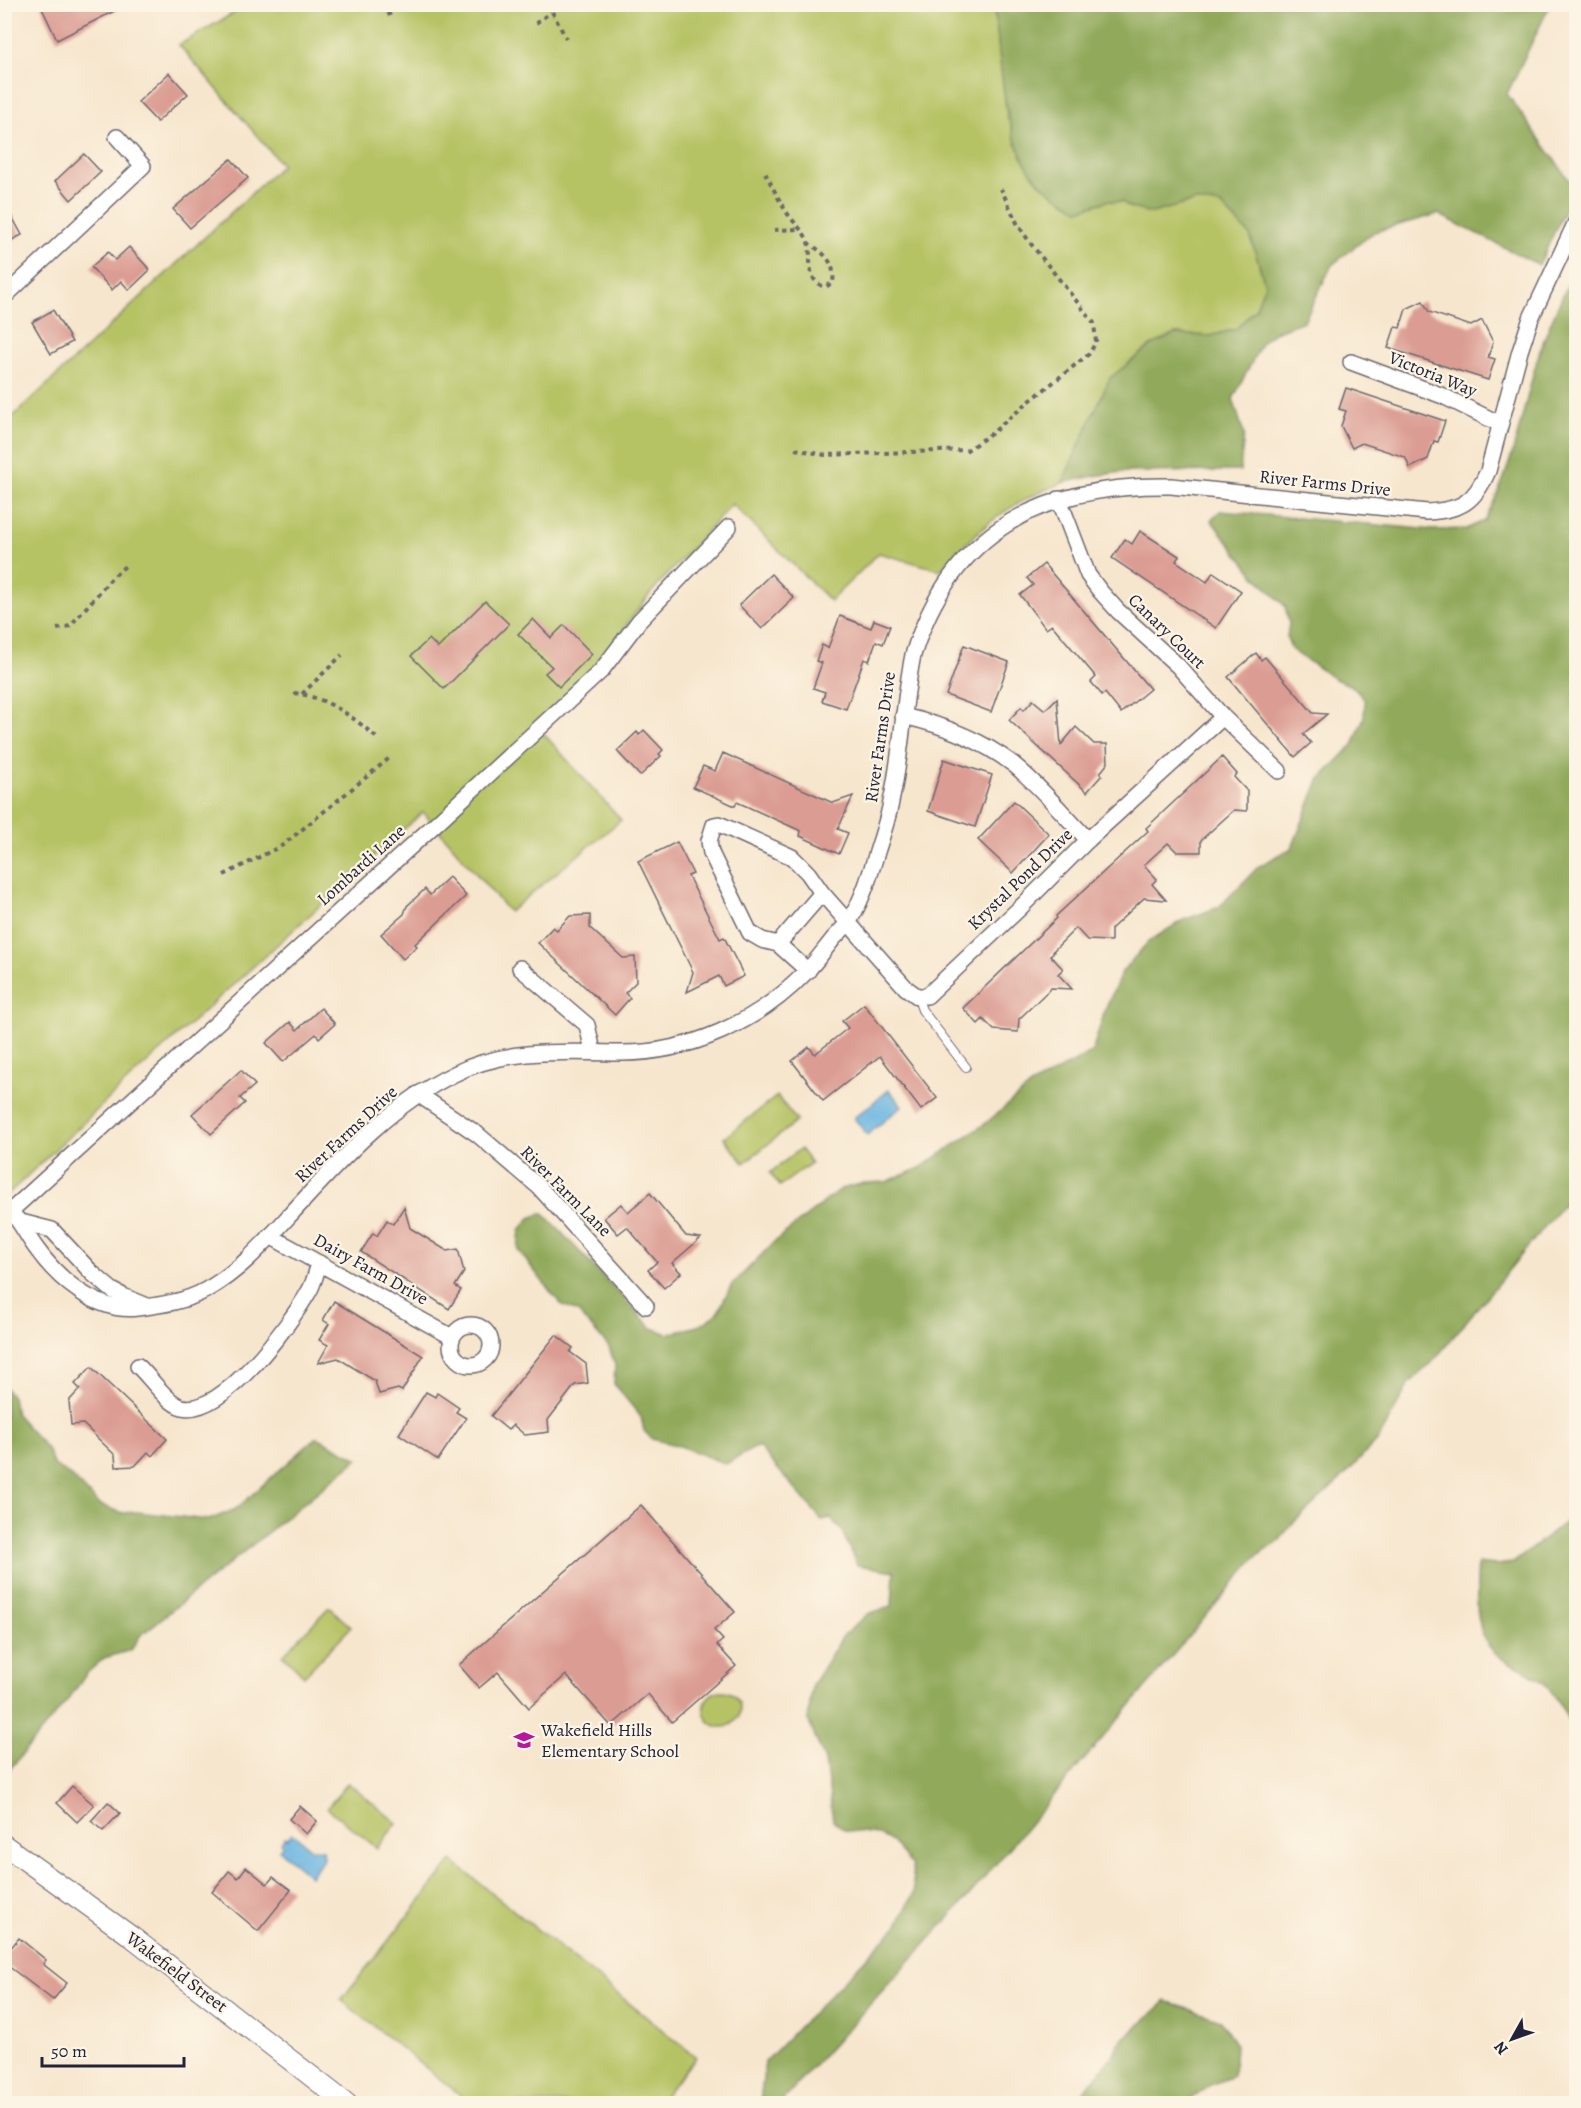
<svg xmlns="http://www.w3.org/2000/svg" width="1581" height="2108" viewBox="0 0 1581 2108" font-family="Alegreya,serif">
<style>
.green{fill:#b6c365;stroke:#6c7250;stroke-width:1.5}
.forest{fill:#90a95a;stroke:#59664a;stroke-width:1.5}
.water{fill:#68b4e1;stroke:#456b8e;stroke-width:1.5}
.building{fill:#db9c93}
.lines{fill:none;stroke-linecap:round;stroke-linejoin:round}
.service-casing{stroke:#6d676e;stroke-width:10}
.minor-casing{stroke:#6d676e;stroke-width:18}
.tertiary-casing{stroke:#6d676e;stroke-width:22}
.path{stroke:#6d676e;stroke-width:4;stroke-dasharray:4.5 4.5;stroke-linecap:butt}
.service{stroke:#fff;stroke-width:8}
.minor{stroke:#fff;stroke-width:15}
.tertiary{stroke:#fff;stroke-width:20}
.labels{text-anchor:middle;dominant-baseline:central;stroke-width:4.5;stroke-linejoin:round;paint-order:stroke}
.street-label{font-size:18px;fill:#22223b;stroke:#fcf5e5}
.poi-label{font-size:18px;fill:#22223b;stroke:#fcf5e5;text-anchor:start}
</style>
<rect width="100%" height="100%" fill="#fcf5e5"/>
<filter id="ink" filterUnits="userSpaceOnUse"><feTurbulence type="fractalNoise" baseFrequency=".0167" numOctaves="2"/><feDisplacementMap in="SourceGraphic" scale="12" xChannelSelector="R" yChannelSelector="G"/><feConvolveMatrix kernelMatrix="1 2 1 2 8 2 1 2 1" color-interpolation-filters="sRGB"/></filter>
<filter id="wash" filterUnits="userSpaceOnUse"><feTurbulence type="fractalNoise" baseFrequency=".008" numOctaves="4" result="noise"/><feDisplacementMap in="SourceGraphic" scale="24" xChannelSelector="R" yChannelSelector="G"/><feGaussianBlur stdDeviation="1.35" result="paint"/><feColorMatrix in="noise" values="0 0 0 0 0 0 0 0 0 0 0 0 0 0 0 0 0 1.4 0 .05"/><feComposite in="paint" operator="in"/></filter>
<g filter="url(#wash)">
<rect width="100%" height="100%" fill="#f7e6ce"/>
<!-- green -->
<g class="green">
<path d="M249,4L994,5L1007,118L1079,210L1107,201L1122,202L1131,208L1175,206L1195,201L1221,205L1250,235L1265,284L1256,308L1236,329L1210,336L1175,334L1152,345L1110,378L1062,483C1006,504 981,527 940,570L879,553L830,601L732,504L649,595L596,666L535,724L621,820L509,912L423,812L135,1074L5,1197V424L282,165L179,45Z"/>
<polygon points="777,1096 797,1121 744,1163 724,1138"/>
<polygon points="800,1149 811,1163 780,1186 770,1173"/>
<polygon points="329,1607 351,1627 304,1676 283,1655"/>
<circle cx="722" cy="1709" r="18"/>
<polygon points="348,1783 397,1823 377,1848 327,1808"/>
<polygon points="452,1861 696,2057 658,2103 470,2103 341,2000"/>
</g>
<!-- forest -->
<g class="forest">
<path d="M994,5H1550L1507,94L1575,188L1539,265L1438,214L1374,232L1332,265L1304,321L1277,331L1262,342L1233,399L1244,434L1240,471L1122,472L1094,476L1062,483L1110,378L1152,345L1175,334L1210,336L1236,329L1256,308L1265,284L1250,235L1221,205L1195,201L1152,213L1131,208L1122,202L1107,201L1079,210C1066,201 1048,193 1038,181C1001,141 1001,57 994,5Z"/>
<path d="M1575,268L1576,269V1189L1435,1359L1409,1384L1378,1440L1343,1477L1289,1527L1280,1540L1256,1557L967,1898L780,2103H760L765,2062L897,1926L914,1893L912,1866L892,1841L877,1834L845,1830L833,1820L825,1761L808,1720L812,1685L843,1636L868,1614L892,1606L894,1571L857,1565L841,1529L830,1518L822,1520L758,1446L726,1464L680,1446L652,1439L644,1431L641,1417L614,1384L615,1365L609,1347L578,1312L561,1304L554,1296L518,1250L520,1230L530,1218L543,1213L652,1328L669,1334L701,1325L717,1314L731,1286L775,1241L841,1189L864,1183L886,1182L920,1168L986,1123L1030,1086L1092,1052L1105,1010L1122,972L1148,942L1181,921L1219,907L1259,866L1292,848L1319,780L1353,745L1364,717L1365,700L1352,686L1335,679L1292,650L1287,638L1289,623L1285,606L1255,576L1211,520L1220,511L1434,530L1466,529L1484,521C1513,471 1522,412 1538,357C1547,326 1563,297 1575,268Z"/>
<polygon points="5,1387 12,1397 16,1414 47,1449 53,1464 71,1476 100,1505 123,1513 137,1512 209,1520 236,1509 317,1437 358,1459 140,1636 131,1650 104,1658 87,1673 70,1697 5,1775"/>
<path d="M1576,1511V1736C1566,1715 1557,1693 1538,1678C1527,1670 1513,1665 1501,1658C1472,1638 1476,1594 1478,1563L1496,1565L1513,1563L1571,1518Z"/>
<polygon points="1166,2001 1221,2020 1235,2044 1233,2076 1210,2085 1185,2103 1074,2103 1113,2056 1118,2044"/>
</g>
<!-- water -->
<g class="water">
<polygon points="889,1090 902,1106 867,1135 854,1118"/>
<polygon points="292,1833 311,1849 323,1850 324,1859 310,1876 279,1850 283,1845 280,1843 285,1837 288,1838"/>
</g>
<g id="blocks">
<!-- building -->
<g class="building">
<polygon points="40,4 128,4 57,40"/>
<polygon points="169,73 188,94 157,122 138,102"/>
<polygon points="84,154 101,172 71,200 55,181"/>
<polygon points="231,159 248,178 190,228 173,209"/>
<polygon points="4,202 22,235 4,244"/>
<polygon points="129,247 150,270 129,290 121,281 112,290 91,267 108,252 115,260"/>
<polygon points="1423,301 1429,312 1471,326 1482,320 1493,342 1488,357 1495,359 1488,380 1388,348 1395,327 1400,328 1406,309"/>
<polygon points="53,310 72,342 51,354 32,322"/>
<polygon points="1346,388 1445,421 1438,442 1434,441 1428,459 1410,468 1405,457 1362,443 1352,448 1341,426 1346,411 1339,409"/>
<polygon points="1140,531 1179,556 1176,561 1207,582 1213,572 1241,591 1216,628 1112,558 1125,539 1132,544"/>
<polygon points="1044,564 1150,689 1121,713 1105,693 1102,695 1091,682 1096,677 1052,625 1046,629 1020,595 1033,585 1027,578"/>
<polygon points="771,574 794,598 762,629 739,605"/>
<polygon points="485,601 509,624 444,689 411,656 429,639 438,648"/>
<polygon points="840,616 871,628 874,620 890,626 883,644 876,641 869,661 864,659 846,709 822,701 825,692 813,688 822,663 816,661 822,645 828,648"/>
<polygon points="533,619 551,638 564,625 592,654 559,687 545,673 552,667 518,634"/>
<polygon points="964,645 1009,662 991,712 946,695"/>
<polygon points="1256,653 1261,660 1265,657 1313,713 1327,714 1303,734 1311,743 1295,757 1228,677"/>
<polygon points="1057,698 1061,745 1076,727 1094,744 1107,744 1108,763 1100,773 1102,775 1087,792 1009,720 1021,707 1024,710 1033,700 1045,710"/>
<polygon points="644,730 663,750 659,754 661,756 640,776 617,751 637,732 639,735"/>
<polygon points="723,753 833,803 853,796 838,829 848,833 839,854 800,836 801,831 737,802 735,806 693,787 703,766 715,771"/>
<polygon points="1222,757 1237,774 1234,777 1247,791 1247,811 1234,810 1201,840 1201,852 1177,852 1168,843 1144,865 1157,879 1152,884 1166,900 1144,898 1111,929 1111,941 1087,940 1076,928 1053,951 1054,952 1050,955 1063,969 1058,974 1072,989 1051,988 1019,1019 1018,1032 994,1030 983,1019 978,1024 963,1008 1057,918 1056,916 1148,831 1146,828"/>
<polygon points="944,759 992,775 975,827 928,811"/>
<polygon points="1014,801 1049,834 1013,873 978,840"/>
<polygon points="677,842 693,874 688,876 720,939 724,937 744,976 724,986 719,976 687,992 693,972 638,861"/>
<polygon points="449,877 466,896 415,944 417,946 403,959 381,934 404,914 407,906 425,889 430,895"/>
<polygon points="590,915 590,928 623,958 635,957 636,982 625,993 630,998 615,1015 538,943 553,927 557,930 570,916"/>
<polygon points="864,1004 937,1098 921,1110 880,1056 823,1101 792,1061 809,1047 815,1054 848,1028 842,1021"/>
<polygon points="321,1008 335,1024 319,1038 316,1034 283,1062 266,1043 290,1022 297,1030"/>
<polygon points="241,1070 255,1085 240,1098 245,1103 211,1134 192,1114"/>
<polygon points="650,1193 686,1236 701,1238 672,1263 681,1273 664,1288 648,1270 657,1262 627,1227 618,1234 604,1218 621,1204 628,1212"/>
<polygon points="404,1207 410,1228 447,1251 458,1249 464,1272 455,1286 461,1290 449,1309 361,1252 373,1233 377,1236 387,1220 393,1224"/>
<polygon points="334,1301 423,1356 402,1391 398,1389 379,1394 375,1381 338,1358 318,1363 328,1345 319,1340 329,1324 323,1320"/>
<polygon points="556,1335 573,1348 570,1352 586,1364 588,1383 575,1385 548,1420 549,1432 525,1435 513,1425 508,1430 491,1416"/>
<polygon points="91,1367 167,1439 152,1456 148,1452 135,1466 116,1467 115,1455 83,1424 71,1425 69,1401 80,1389 75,1384"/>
<polygon points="426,1392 435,1397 437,1393 459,1408 456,1412 466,1418 438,1460 399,1434"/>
<polygon points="641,1505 735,1612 714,1630 723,1640 717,1645 736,1666 672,1722 648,1694 611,1726 566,1675 529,1708 498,1672 479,1688 459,1665"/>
<polygon points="72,1786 94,1805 77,1822 57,1803"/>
<polygon points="108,1802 120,1813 103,1831 91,1821"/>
<polygon points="300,1806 317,1821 306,1834 289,1819"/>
<polygon points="246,1867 267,1884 273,1877 291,1890 258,1931 212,1892 229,1871 238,1878"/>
<polygon points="19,1938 46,1960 43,1964 67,1983 53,2000 4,1963 4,1956"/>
</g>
</g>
</g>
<g filter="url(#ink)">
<use href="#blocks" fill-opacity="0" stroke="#6d676e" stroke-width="1.5"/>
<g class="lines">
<!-- service casing -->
<g class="service-casing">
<polyline id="service" points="917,996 922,1010 966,1067"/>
</g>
<!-- minor casing -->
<g class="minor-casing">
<g id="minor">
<polyline points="4,297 143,166 117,137"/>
<polyline points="1351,362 1443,396 1500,424"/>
<polyline points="1059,499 1088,575 1100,591 1118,611 1178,666 1223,717 1279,771"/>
<path d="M903,716C943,725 980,739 1013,764C1040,786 1064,815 1088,840"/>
<polyline points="778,944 822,893"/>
<polyline points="520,968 587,1025 593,1051"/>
<polyline points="808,971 778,944 762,940 750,933 711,853 709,841 714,825 719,824 792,857 808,873 822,893 906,988 917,996 927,996 1022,906 1088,840 1223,717"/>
<polyline points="418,1094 477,1134 539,1187 646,1306"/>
<path d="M10,1211C22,1223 26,1235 36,1248C58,1279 97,1313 137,1308C160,1305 185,1302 206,1290C244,1269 272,1234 301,1203C346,1154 394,1103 454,1074C505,1048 564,1052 619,1053C688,1054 758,1022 805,973C816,962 824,950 834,938C840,932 846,926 851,918C863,898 870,875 877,852C882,836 888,819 891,802C902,754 903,703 913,655C952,529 1045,484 1171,486L1427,512C1461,510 1474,503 1488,471L1520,351L1531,318L1576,222"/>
<polyline points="4,1217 430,829 601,671 639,621 729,527"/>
<polyline points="21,1222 52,1230 92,1273 112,1290 123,1296 145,1305"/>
<polyline points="270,1236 452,1337"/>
<circle cx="471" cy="1345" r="20"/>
<path d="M138,1366C150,1377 168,1404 182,1407C222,1417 290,1324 308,1293C314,1284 316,1273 319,1263"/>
</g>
</g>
<!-- tertiary casing -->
<g class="tertiary-casing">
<polyline id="tertiary" points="4,1845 132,1937 347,2104"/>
</g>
<!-- path -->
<g class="path">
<polyline points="384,4 390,16"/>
<polyline points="548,4 566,38"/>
<polyline points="536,23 551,12"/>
<path d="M765,173C772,185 778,199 786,211C792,222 804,230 808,242C813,257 804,282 826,287L833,282C836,262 823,252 808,243"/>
<polyline points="774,230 800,229"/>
<polyline points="795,449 825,455 967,450 991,434 1026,404 1089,354 1096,342 1094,323 1031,244 1018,225 1001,189"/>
<polyline points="57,629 70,626 111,579 125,566"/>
<path d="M294,693C327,697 355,718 378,739"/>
<polyline points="302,694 342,655"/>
<polyline points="224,875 283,845 392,756"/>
</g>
<!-- service -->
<use href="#service" class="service"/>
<!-- minor -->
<use href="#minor" class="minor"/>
<!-- tertiary -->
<use href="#tertiary" class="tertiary"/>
</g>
</g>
<!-- icons -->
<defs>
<g id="school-bare" transform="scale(1.62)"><path d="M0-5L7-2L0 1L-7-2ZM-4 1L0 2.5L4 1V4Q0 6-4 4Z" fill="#b5179e" stroke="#fcf5e5" stroke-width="2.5" paint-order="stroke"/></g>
</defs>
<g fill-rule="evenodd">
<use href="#school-bare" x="524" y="1740"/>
</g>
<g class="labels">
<!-- street labels -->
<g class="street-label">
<text transform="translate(1433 374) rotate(22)">Victoria Way</text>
<text transform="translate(1325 483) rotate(6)">River Farms Drive</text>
<text transform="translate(1167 631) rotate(44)">Canary Court</text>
<text transform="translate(880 737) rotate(-82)">River Farms Drive</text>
<text transform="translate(361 865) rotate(-42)">Lombardi Lane</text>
<text transform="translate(1020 879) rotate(-44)">Krystal Pond Drive</text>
<text transform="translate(346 1134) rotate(-43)">River Farms Drive</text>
<text transform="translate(566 1191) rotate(45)">River Farm Lane</text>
<text transform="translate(371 1269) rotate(29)">Dairy Farm Drive</text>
<text transform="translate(177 1972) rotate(37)">Wakefield Street</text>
</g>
<!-- poi labels -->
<g class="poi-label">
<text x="541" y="1730">Wakefield Hills<tspan x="541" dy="21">Elementary School</tspan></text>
</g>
</g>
<!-- margin -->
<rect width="1581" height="2108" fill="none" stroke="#fcf5e5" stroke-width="24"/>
<!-- north arrow -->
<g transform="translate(1512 2039) rotate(230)" stroke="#fcf5e5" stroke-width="4.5" paint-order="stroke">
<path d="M0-4.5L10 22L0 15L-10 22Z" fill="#22223b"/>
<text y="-9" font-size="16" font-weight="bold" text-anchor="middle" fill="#22223b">N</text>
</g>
<!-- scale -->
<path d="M42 2057v9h142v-9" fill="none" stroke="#22223b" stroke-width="3"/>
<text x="51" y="2057" font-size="18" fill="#22223b" stroke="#fcf5e5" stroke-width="4.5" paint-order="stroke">50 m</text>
</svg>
